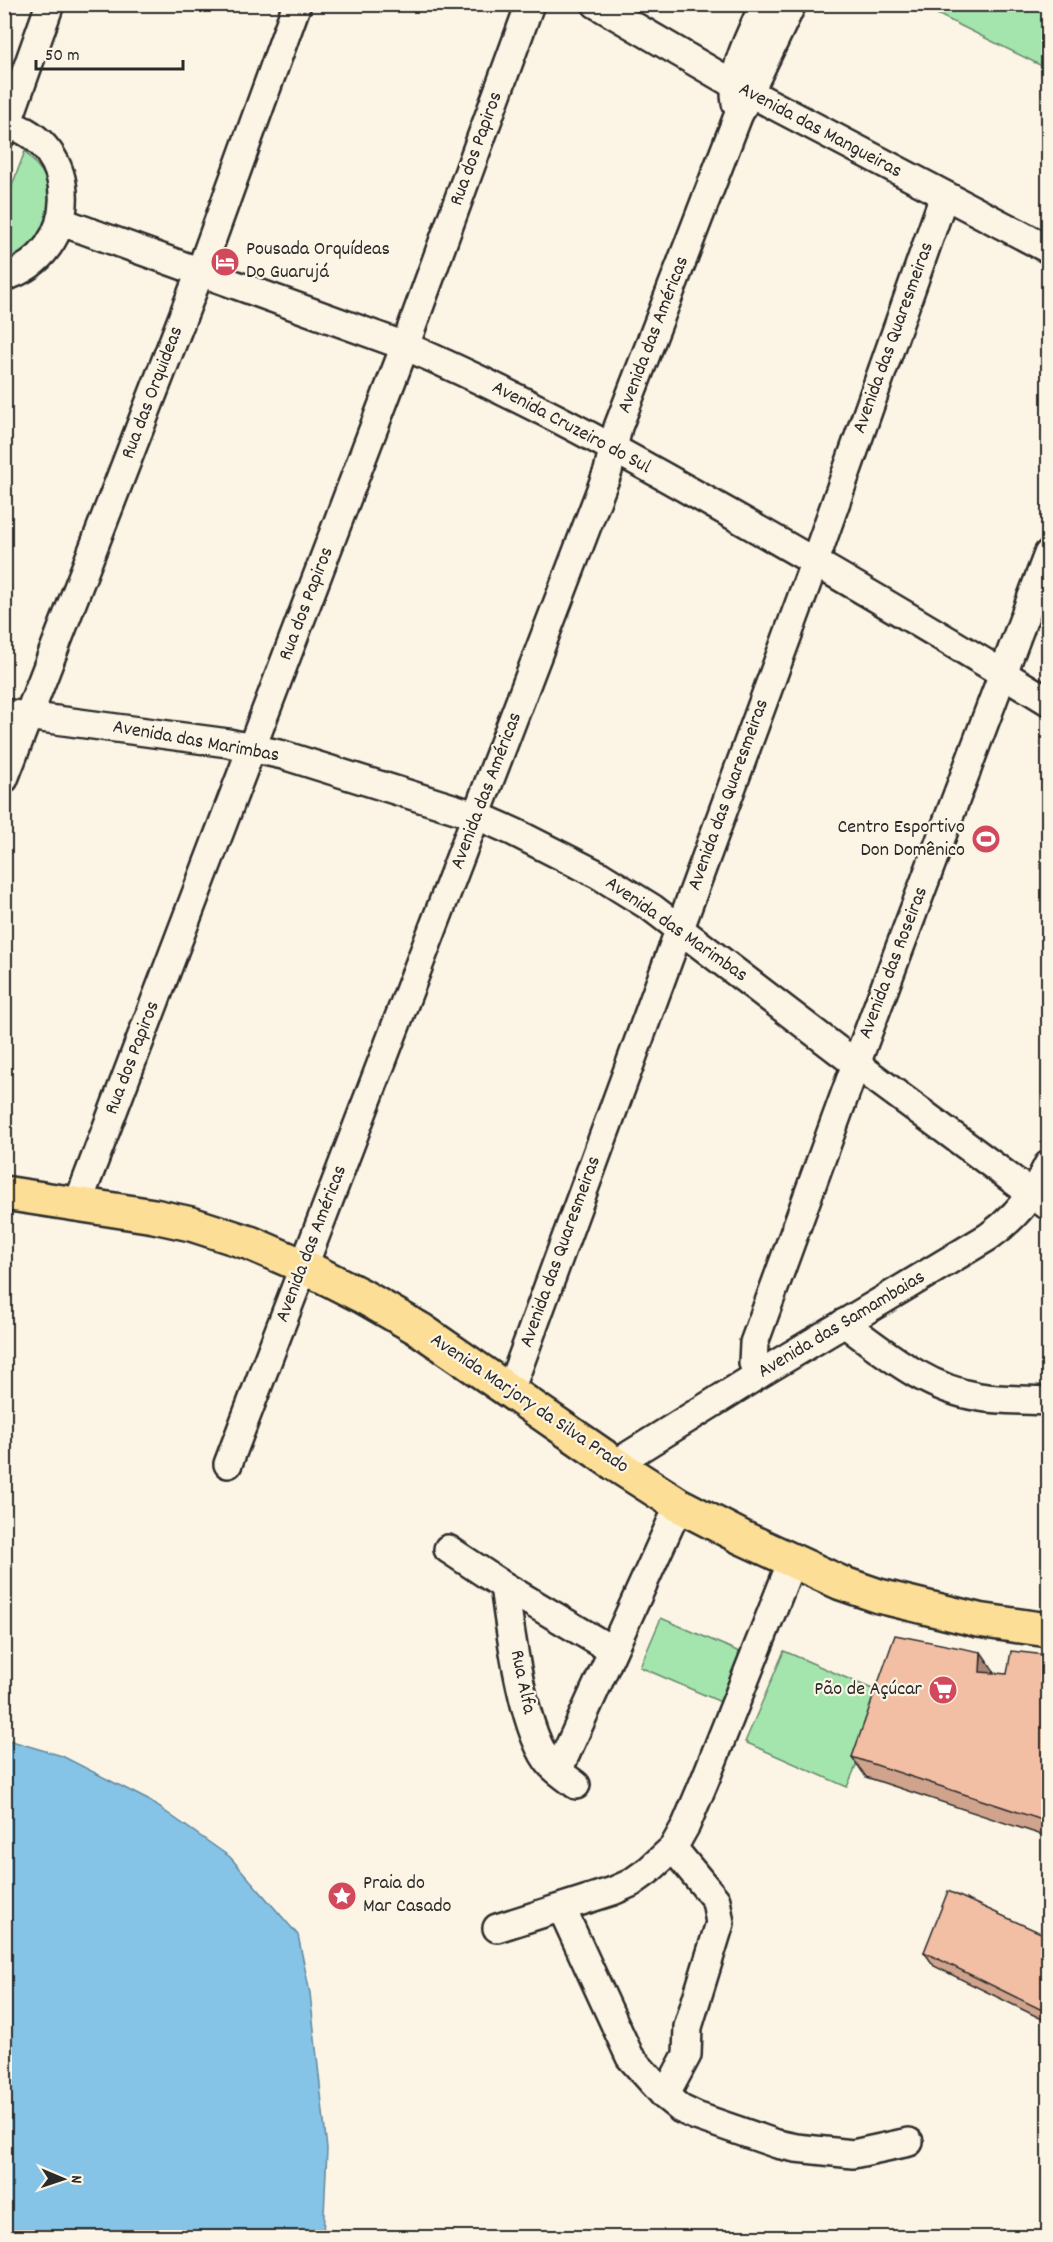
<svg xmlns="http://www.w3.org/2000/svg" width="1053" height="2242" viewBox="0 0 1053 2242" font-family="Dekko,sans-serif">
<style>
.green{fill:#a4e5ae;stroke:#68886c;stroke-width:1.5}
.water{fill:#86c4e7;stroke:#62879c;stroke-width:1.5}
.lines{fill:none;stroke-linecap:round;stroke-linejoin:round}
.minor-casing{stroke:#2b2b2b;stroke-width:32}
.major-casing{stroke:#2b2b2b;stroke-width:38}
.minor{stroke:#fcf5e5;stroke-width:27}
.major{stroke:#fcde96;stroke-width:33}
.wall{fill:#d0a38d;stroke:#2b2b2b;stroke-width:1.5}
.shaded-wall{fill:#a98573;stroke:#2b2b2b;stroke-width:1.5}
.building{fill:#f2bea4;stroke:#2b2b2b;stroke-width:1.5}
.labels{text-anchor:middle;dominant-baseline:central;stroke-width:4.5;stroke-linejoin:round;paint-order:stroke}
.street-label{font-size:20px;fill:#2b2b2b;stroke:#fcf5e5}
.poi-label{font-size:20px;fill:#2b2b2b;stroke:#fcf5e5;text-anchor:start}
</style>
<rect width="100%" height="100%" fill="#fcf5e5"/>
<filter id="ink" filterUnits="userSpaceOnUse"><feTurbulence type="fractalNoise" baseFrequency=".0167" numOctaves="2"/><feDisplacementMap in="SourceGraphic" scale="12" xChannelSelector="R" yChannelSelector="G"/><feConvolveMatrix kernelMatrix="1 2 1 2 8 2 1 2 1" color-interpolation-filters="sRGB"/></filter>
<g filter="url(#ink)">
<!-- green -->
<g class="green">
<polygon points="919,5 1048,5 1048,69"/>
<polygon points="25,151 49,180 49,223 16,260 5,262 4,207"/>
<polygon points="661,1618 751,1657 730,1706 640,1667"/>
<polygon points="784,1651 886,1695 847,1787 745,1742"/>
</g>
<!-- water -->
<polygon class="water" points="5,1739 62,1756 150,1801 230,1857 298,1935 310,1993 327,2149 323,2237 5,2237"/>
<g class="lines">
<!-- minor casing -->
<g class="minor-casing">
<g id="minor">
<polyline points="596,4 735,85 1048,249"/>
<path d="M736,103C730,69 751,35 764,4"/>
<path d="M4,123C84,143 82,254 4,277"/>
<polyline points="4,133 50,4"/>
<path d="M62,222L405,346C508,390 607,444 704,499C820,564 935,632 1048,701"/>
<polyline points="4,713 228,743 283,755 478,816 514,832 599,875 652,908 856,1064 1048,1206"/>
<polyline points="4,779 200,272 297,4"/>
<polyline points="78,1203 405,346 530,4"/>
<path d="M844,1323C886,1354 927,1389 980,1397C1002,1401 1026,1399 1048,1401"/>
<polyline points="758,1375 753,1363 754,1343 856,1064 1048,554"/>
<polyline points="509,1393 815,561 944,196"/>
<path d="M228,1464C353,1132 483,802 608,471L618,427L738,116L792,4"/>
<path d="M615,1464L758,1375L988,1237C1015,1218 1034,1195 1048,1165"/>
<polyline points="448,1549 504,1586 612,1650"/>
<path d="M504,1586C510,1629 523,1734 551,1765C558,1772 568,1779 576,1785"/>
<polyline points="558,1771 679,1505"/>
<polyline points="562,1909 630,2057 665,2096 681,2109 696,2116 777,2144 796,2148 853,2154 909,2142"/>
<polyline points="497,1928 613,1891 631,1883 649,1870 673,1848 686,1825 705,1780 792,1561"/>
<polyline points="665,2096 687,2055 688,2027 720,1923 716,1900 673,1848"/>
</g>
</g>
<!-- major casing -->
<g class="major-casing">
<polyline id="major" points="4,1193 154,1216 191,1224 250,1243 303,1266 362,1296 421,1330 615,1464 679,1505 743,1538 841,1583 879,1596 978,1620 1048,1630"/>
</g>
<!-- minor -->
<use href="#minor" class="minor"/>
<!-- major -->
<use href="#major" class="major"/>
</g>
<!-- wall -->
<g class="wall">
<polygon points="1046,1655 1048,1659 1048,1837 866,1777 852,1757 994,1671 994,1673 1007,1674"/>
<polygon points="1043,1934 1048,1935 1048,2022 934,1966 924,1952"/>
</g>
<!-- shaded-wall -->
<g class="shaded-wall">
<polygon points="981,1652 994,1671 993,1691 980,1672"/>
<polygon points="1046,1655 1048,1659 1048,1677 1045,1672"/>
</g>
<!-- building -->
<g class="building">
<polygon points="895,1635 981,1652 980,1672 1007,1674 1011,1651 1046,1655 1045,1672 1048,1672 1048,1822 852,1757"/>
<polygon points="948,1891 1043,1934 1048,1935 1048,2010 1042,2010 924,1952"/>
</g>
</g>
<!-- icons -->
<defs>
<g id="hotel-disc" transform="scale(1.5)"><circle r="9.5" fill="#d1495b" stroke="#fcf5e5"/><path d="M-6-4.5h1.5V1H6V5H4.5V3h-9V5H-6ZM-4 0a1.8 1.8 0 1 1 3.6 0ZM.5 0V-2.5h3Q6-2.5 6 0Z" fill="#fff"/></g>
<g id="stadium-disc" transform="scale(1.5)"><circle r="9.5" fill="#d1495b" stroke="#fcf5e5"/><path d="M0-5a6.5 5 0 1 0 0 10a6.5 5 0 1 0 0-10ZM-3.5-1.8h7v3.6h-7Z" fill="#fff"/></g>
<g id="supermarket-disc" transform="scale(1.5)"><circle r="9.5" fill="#d1495b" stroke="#fcf5e5"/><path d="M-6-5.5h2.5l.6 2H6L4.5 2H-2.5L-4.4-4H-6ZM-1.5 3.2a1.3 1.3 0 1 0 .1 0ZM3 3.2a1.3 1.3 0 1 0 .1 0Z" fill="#fff"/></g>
<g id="sight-disc" transform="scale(1.5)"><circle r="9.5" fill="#d1495b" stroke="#fcf5e5"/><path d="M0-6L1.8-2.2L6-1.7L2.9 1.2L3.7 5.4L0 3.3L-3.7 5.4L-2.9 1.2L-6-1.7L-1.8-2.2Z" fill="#fff"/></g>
</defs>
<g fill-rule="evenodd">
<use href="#hotel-disc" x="225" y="262"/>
<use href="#stadium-disc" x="986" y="839"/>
<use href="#supermarket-disc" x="943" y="1690"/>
<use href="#sight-disc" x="342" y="1896"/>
</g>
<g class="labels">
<!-- street labels -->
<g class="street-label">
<text transform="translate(820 131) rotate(28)">Avenida das Mangueiras</text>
<text transform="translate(477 149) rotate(-70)">Rua dos Papiros</text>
<text transform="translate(654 335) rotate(-69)">Avenida das Américas</text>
<text transform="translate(894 338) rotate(-70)">Avenida das Quaresmeiras</text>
<text transform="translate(153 393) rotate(-69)">Rua das Orquideas</text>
<text transform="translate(571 428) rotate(28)">Avenida Cruzeiro do Sul</text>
<text transform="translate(307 604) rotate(-69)">Rua dos Papiros</text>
<text transform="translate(196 742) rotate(10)">Avenida das Marimbas</text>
<text transform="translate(487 791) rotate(-69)">Avenida das Américas</text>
<text transform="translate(729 795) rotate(-70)">Avenida das Quaresmeiras</text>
<text transform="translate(676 930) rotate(35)">Avenida das Marimbas</text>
<text transform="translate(894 963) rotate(-69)">Avenida das Roseiras</text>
<text transform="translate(133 1058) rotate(-69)">Rua dos Papiros</text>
<text transform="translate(312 1244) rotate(-69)">Avenida das Américas</text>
<text transform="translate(561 1252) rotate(-70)">Avenida das Quaresmeiras</text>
<text transform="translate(842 1325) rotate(-31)">Avenida das Samambaias</text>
<text transform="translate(529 1404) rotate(34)">Avenida Marjory da Silva Prado</text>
<text transform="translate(522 1682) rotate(78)">Rua Alfa</text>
</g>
<!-- poi labels -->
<g class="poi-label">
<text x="246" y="250">Pousada Orquídeas<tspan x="246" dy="23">Do Guarujá</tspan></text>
<text x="965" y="828" text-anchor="end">Centro Esportivo<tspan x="965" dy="23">Don Domênico</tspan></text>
<text x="922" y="1690" text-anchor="end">Pão de Açúcar</text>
<text x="363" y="1884">Praia do<tspan x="363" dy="23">Mar Casado</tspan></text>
</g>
</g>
<!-- margin -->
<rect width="1053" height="2242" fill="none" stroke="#fcf5e5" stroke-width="24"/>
<rect x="12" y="12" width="1029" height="2218" fill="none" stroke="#2b2b2b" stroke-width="2" filter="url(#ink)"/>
<!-- north arrow -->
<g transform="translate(63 2179) rotate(92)" stroke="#fcf5e5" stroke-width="4.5" paint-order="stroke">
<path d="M0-4.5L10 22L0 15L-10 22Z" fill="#2b2b2b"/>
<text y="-9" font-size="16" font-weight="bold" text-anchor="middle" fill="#2b2b2b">N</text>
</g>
<!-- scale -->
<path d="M36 60v9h147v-9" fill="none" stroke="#2b2b2b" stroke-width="3"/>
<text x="45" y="60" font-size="18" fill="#2b2b2b" stroke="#fcf5e5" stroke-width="4.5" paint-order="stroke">50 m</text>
</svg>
